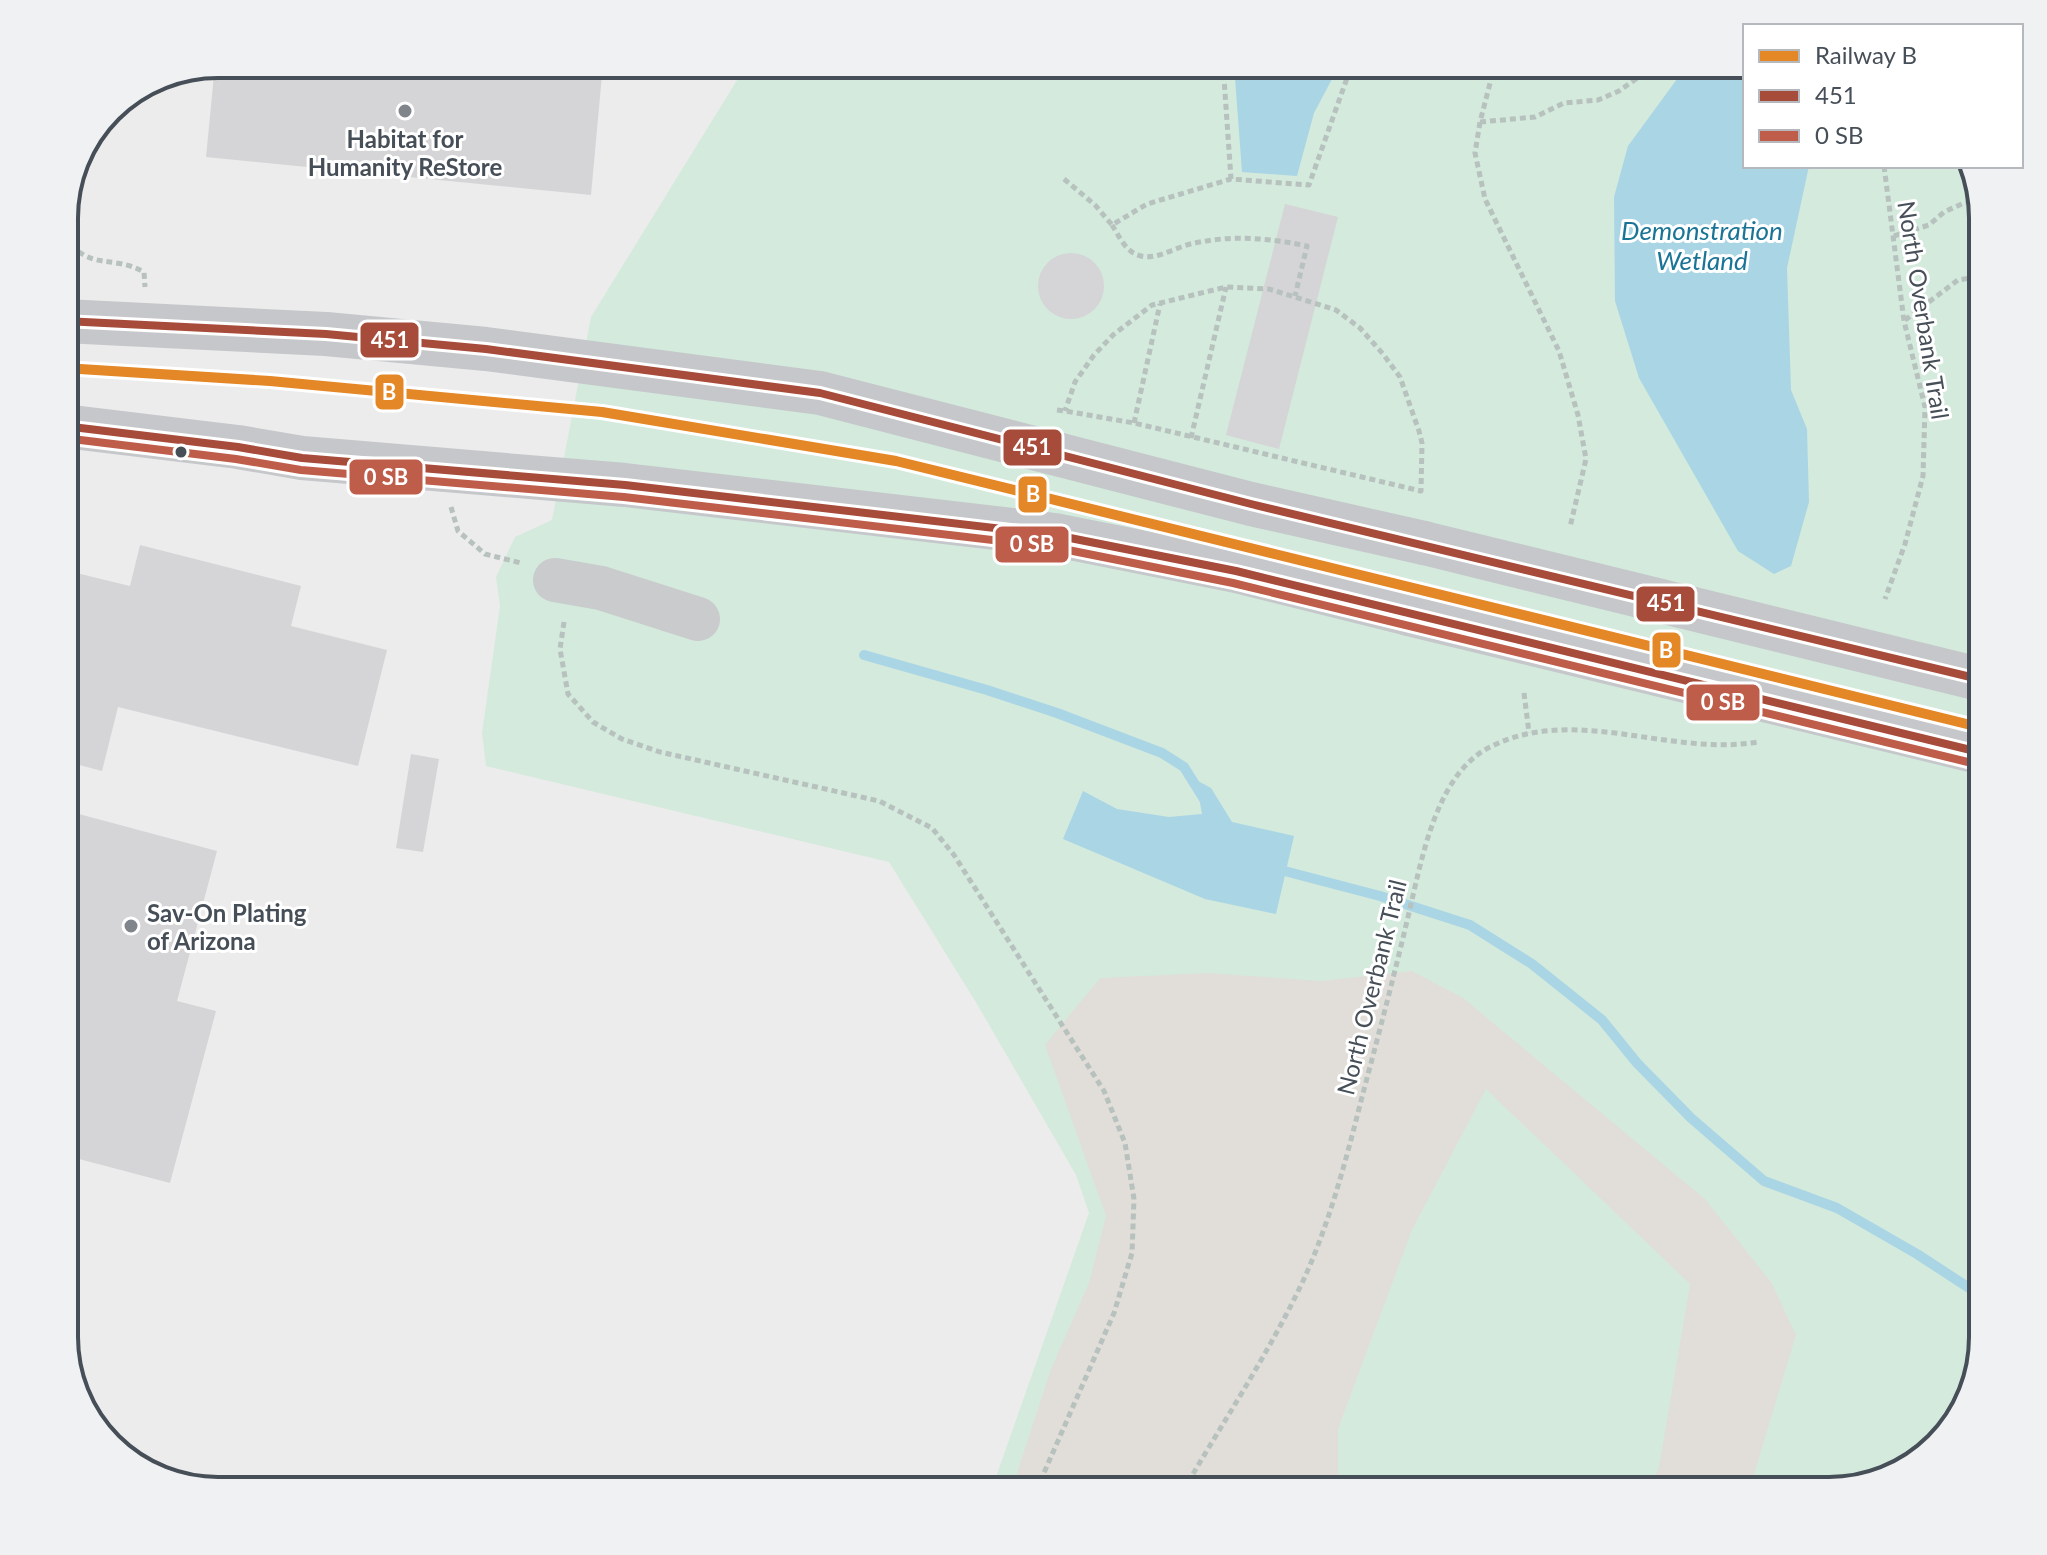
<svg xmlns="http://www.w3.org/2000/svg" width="2047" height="1555" viewBox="0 0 2047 1555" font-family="Lato,sans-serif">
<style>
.green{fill:#d3eadd}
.sand{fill:#e1ded9}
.water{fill:#aad5e5}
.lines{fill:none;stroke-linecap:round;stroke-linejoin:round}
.stream{stroke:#aad5e5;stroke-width:10}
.building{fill:#d5d4d7}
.path{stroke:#b7c1be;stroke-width:5;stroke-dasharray:6 4;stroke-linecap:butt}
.minor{stroke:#c9cbcd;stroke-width:44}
.major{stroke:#c5c7ca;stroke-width:44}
.major-bridge{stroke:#c5c7ca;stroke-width:44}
.bus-1-casing{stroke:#fff;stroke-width:14}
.bus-2-casing{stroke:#fff;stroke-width:14}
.bus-1{stroke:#a74b3a;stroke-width:8}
.bus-2{stroke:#be5d49;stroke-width:8}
.rail-1-casing{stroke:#fff;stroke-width:16}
.rail-1{stroke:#e48726;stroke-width:10}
.poi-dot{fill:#80858b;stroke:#fff;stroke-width:3}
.bus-dot{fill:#464e57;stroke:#fff;stroke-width:3}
.labels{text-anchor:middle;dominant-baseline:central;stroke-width:6;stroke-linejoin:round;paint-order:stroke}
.poi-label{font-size:24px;font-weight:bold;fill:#464e57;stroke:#fff}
.street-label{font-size:24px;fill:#464e57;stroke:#fff}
.water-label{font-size:26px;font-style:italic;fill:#1a7496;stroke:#fff}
.rim{fill:none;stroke:#464e57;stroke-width:4}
.line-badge{stroke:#fff;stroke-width:3}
.badge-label{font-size:22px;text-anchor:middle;font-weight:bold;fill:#fff}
</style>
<rect width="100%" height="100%" fill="#edecec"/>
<!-- green -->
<polygon class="green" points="747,64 1745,64 1745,166 1971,166 1983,217 1983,1338 1951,1431 1897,1475 1829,1491 991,1491 1089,1213 1076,1175 977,1004 889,862 486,766 482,733 500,606 496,577 515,537 552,520 591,317"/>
<!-- sand -->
<polygon class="sand" points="1412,971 1463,998 1705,1199 1771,1282 1796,1335 1749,1491 1649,1491 1659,1467 1690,1284 1486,1089 1412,1230 1338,1429 1338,1491 1011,1491 1051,1369 1089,1283 1106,1216 1045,1045 1100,978 1208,973 1321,981"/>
<!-- water -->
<g class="water">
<polygon points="1234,64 1340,64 1314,113 1297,176 1242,172"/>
<polygon points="1688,64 1745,64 1745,166 1809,166 1787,268 1791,390 1807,429 1809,502 1791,566 1774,574 1738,551 1639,378 1615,301 1614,197 1628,146"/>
<polygon points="1196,780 1211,788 1232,822 1294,836 1276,914 1205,899 1063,839 1083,791 1117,809 1169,817 1202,814"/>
</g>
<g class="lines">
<!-- stream -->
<g class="stream">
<polyline points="864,655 987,690 1057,713 1162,753 1184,767 1204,799"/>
<polyline points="1273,868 1380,896 1470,925 1532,964 1602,1020 1637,1063 1691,1118 1764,1181 1837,1208 1917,1254 1983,1297"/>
</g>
</g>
<!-- building -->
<g class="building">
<polygon points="218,64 603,64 591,195 206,157 215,65"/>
<polygon points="1285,204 1338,217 1279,449 1226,435"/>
<circle cx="1071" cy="286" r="33"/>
<polygon points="140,545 301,586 291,626 387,650 358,766 118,707 102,771 64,761 64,570 130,586"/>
<polygon points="411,754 439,759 423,852 396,848"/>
<polygon points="64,810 217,851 177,1001 216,1011 170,1183 64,1155"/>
</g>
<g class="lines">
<!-- path -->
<g class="path">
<polyline points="1223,64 1231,179"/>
<polyline points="1495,64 1480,122 1475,153 1485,199 1559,351 1578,415 1586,459 1570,527"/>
<polyline points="1142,66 1172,64"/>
<polyline points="1480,122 1535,117 1564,103 1598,100 1619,91 1640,76 1648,64"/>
<polyline points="1884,166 1904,321 1925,407 1923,476 1905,544 1885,599"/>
<polyline points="1064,179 1095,205 1112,225 1147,204 1231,179 1309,185 1352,64"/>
<path d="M1112,225C1119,236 1126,253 1141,256C1158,260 1177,246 1195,243C1232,235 1269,238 1307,246L1295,296"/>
<polyline points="1894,236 1929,225 1944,212 1964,203 1979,202"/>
<path d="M64,238C93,272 111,254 144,272L145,287"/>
<polyline points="1905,320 1958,280 1983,276"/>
<polyline points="1057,410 1065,411 1134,423 1421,491 1422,443 1419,431 1400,377 1383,354 1360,328 1336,310 1269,289 1226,287 1152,305 1113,335 1094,355 1075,382 1065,411"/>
<polyline points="1134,423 1160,304"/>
<polyline points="1191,438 1226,287"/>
<polyline points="451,507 458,531 485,554 521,563"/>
<polyline points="564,622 560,649 568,694 593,722 622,739 660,752 879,801 932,828 954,855 1104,1091 1125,1143 1134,1199 1132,1253 1114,1313 1036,1491"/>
<polyline points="1524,693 1529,733"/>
<path d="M1183,1491C1223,1422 1269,1353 1303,1281C1330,1222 1346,1160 1362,1097C1379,1033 1396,969 1411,904C1423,853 1438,773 1490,747C1575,704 1669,757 1758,742"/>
</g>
<!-- minor -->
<polyline class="minor" points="555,580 601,588 698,619"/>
<!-- major -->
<g class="major">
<polyline points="64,321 326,334 486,349 820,393 1251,504 1424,543"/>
<polyline points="64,426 238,447 302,458 625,485 1055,535 1236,571 1409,614"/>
</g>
<!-- major-bridge -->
<g class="major-bridge">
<polyline points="1424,543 1983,680"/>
<polyline points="1409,614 1983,753"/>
</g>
<!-- bus-1 casing -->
<g class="bus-1-casing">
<g id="bus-1">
<polyline points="64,321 326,334 486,349 820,393 1251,504 1983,680"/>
<polyline points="64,426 238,447 302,458 625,485 1055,535 1236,571 1983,753"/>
</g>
</g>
<!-- bus-2 casing -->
<g class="bus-2-casing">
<polyline id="bus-2" points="64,438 236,459 301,470 624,497 1053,547 1233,583 1980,765"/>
</g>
<!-- bus-1 -->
<use href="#bus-1" class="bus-1"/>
<!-- bus-2 -->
<use href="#bus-2" class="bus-2"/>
<!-- rail-1 casing -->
<g class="rail-1-casing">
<polyline id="rail-1" points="64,368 270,381 602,412 896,461 1983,728"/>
</g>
<!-- rail-1 -->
<use href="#rail-1" class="rail-1"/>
</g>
<!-- markers -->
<g class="poi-dot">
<circle cx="405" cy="111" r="8"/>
<circle cx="131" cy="926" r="8"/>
</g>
<circle class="bus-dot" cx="181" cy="452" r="7"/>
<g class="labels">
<!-- poi labels -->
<g class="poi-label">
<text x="405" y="138">Habitat for<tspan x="405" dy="28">Humanity ReStore</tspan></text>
<text x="147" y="912" text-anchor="start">Sav-On Plating<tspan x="147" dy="28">of Arizona</tspan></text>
</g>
<!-- street labels -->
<g class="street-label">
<text transform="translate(1924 310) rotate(81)">North Overbank Trail</text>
<text transform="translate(1371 987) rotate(-76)">North Overbank Trail</text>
</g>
<!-- water labels -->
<g class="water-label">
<text x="1702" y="230">Demonstration<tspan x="1702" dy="30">Wetland</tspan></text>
</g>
</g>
<!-- crop -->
<path d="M0 0H2047V1555H0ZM218 78H1829A140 140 0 0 1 1969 218V1337A140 140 0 0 1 1829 1477H218A140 140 0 0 1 78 1337V218A140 140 0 0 1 218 78Z" fill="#f0f1f2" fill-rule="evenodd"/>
<path class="rim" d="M218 78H1829A140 140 0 0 1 1969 218V1337A140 140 0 0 1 1829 1477H218A140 140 0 0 1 78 1337V218A140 140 0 0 1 218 78Z"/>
<g class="line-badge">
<rect x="359" y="321" width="61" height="38" rx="8" fill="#a74b3a"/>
<rect x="374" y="373" width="31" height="38" rx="8" fill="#e48726"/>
<rect x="1002" y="428" width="61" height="39" rx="8" fill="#a74b3a"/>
<rect x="348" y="458" width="76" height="38" rx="8" fill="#be5d49"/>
<rect x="1017" y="475" width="31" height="39" rx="8" fill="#e48726"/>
<rect x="994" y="525" width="76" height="39" rx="8" fill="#be5d49"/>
<rect x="1635" y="585" width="61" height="38" rx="8" fill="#a74b3a"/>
<rect x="1651" y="631" width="31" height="38" rx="8" fill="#e48726"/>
<rect x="1685" y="683" width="76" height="39" rx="8" fill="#be5d49"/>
</g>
<g class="badge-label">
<text x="390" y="348">451</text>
<text x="389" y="400">B</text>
<text x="1032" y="455">451</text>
<text x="386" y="485">0 SB</text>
<text x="1033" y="502">B</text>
<text x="1032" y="552">0 SB</text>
<text x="1666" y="611">451</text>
<text x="1666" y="658">B</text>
<text x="1723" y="710">0 SB</text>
</g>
<!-- legend -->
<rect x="1743" y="24" width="280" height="144" fill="#ffffff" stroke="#b5b8bc" stroke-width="2"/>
<rect x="1759" y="50" width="40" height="12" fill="#e48726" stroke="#b5b8bc" stroke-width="2"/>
<text x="1815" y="64" font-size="24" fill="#464e57">Railway B</text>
<rect x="1759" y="90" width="40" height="12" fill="#a74b3a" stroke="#b5b8bc" stroke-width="2"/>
<text x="1815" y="104" font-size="24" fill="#464e57">451</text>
<rect x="1759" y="130" width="40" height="12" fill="#be5d49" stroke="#b5b8bc" stroke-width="2"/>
<text x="1815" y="144" font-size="24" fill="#464e57">0 SB</text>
</svg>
